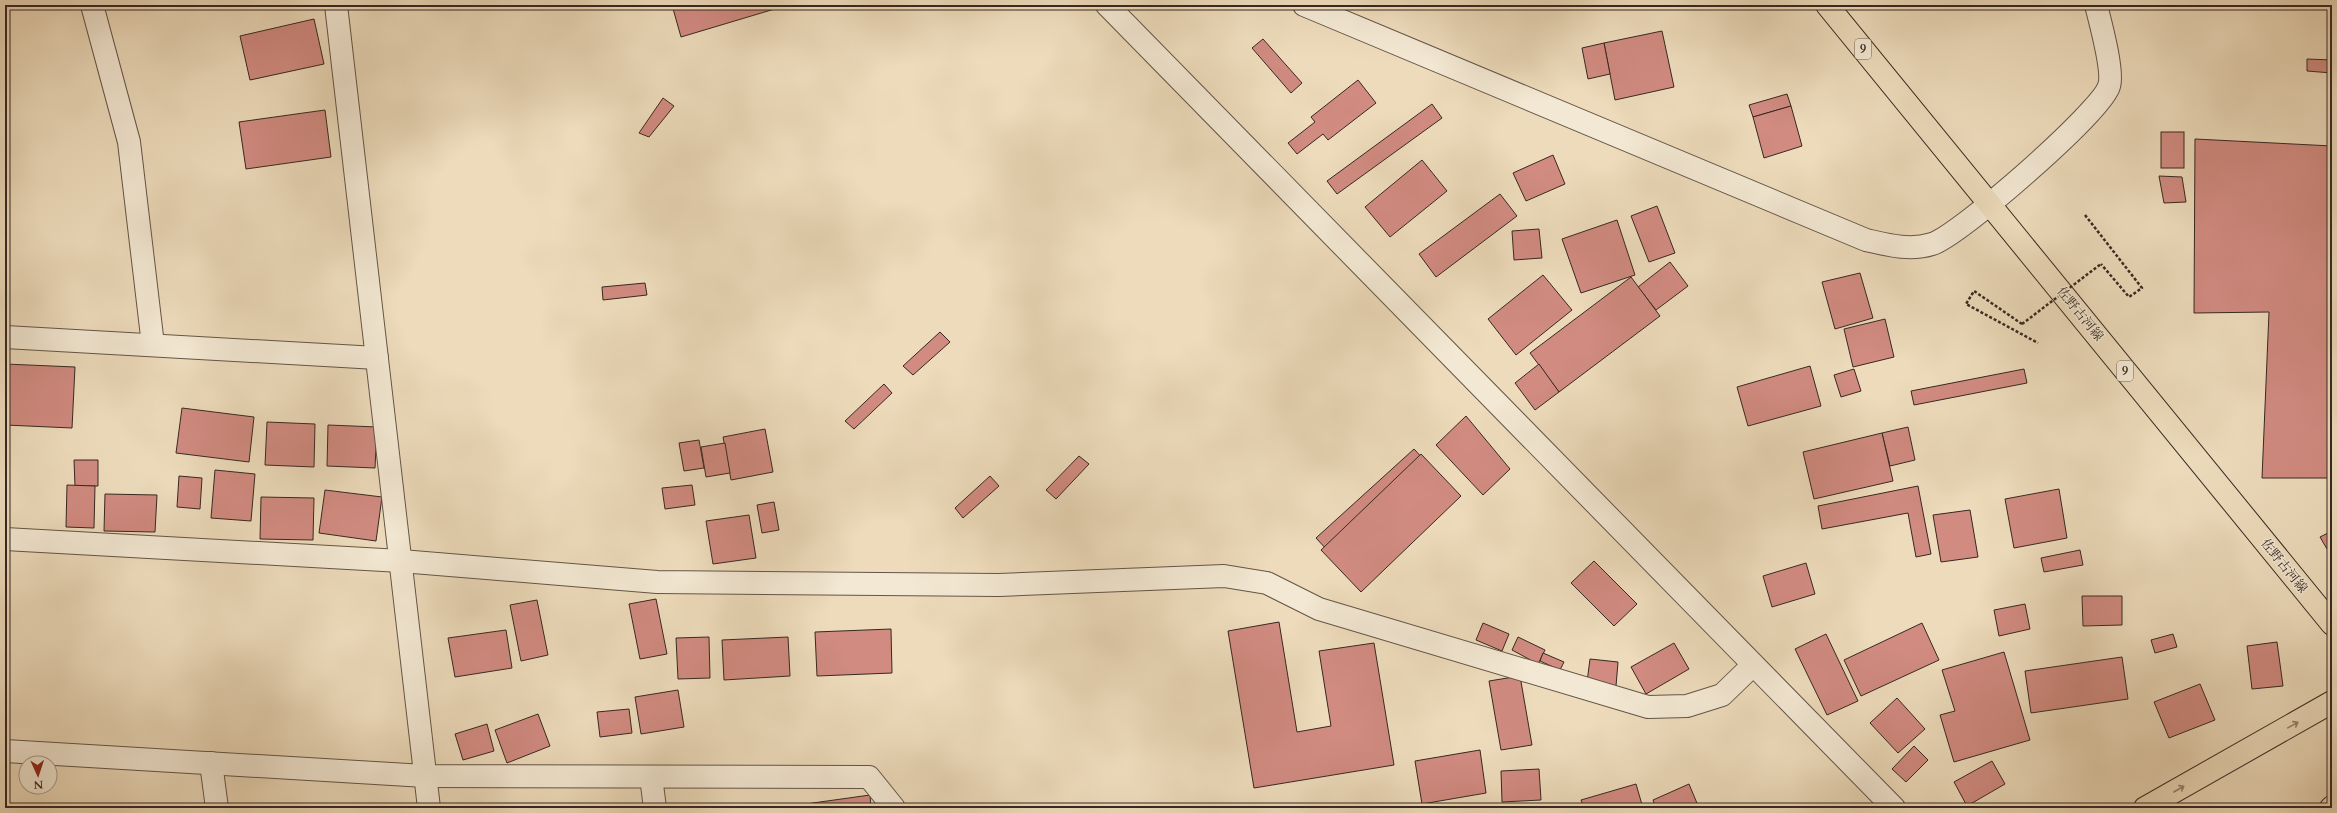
<svg xmlns="http://www.w3.org/2000/svg" width="2337" height="813" viewBox="0 0 2337 813" font-family="Cardo,'Noto Serif JP',serif">
<style>
.building{fill:#d18b81;stroke:#372821}
.lines{fill:none;stroke-linecap:round;stroke-linejoin:round}
.minor-casing{stroke:#645548;stroke-width:24}
.tertiary-casing{stroke:#645548;stroke-width:24}
.primary-casing{stroke:#372821;stroke-width:24}
.trunk-casing{stroke:#372821;stroke-width:24}
.path{stroke:#372821;stroke-width:2.5;stroke-dasharray:3 2;stroke-linecap:butt}
.minor{stroke:#f3e8d3;stroke-width:22}
.tertiary{stroke:#f3e8d3;stroke-width:22}
.primary{stroke:#eddbbb;stroke-width:22}
.trunk{stroke:#eddbbb;stroke-width:22}
.path-bridge{stroke:#372821;stroke-width:2.5;stroke-dasharray:3 2;stroke-linecap:butt}
.oneway{stroke:#92826e}
.labels{text-anchor:middle;dominant-baseline:central;stroke-width:3;stroke-linejoin:round;paint-order:stroke}
.shield{fill:#f3e8d3;stroke:#6f6256;stroke-width:1}
.shield-label{font-size:12px;font-weight:bold;fill:#372821}
.street-label{font-size:13px;fill:#372821;stroke:#f3e8d3}
</style>
<rect width="100%" height="100%" fill="#eddbbb"/>
<filter id="stains"><feTurbulence type="fractalNoise" baseFrequency=".005" numOctaves="4"/><feColorMatrix values="0 0 0 0 .2 0 0 0 0 .09 0 0 0 0 .02 0 0 0 .5 -.17"/></filter>
<radialGradient id="worn" r=".72"><stop offset=".6" stop-color="#630" stop-opacity="0"/><stop offset="1" stop-color="#630" stop-opacity=".3"/></radialGradient>
<!-- building -->
<g class="building">
<polygon points="213,5 242,5 214,9"/>
<polygon points="672,5 788,5 681,37"/>
<polygon points="314,19 324,64 250,80 240,36"/>
<polygon points="1662,31 1674,87 1615,100 1604,43"/>
<polygon points="1263,39 1302,83 1291,93 1252,48"/>
<polygon points="1604,43 1610,74 1588,79 1582,48"/>
<polygon points="2307,59 2332,60 2332,73 2307,71"/>
<polygon points="1358,80 1376,103 1328,140 1323,134 1297,154 1288,143 1315,122 1311,117"/>
<polygon points="1787,94 1791,106 1753,117 1749,105"/>
<polygon points="663,98 674,106 649,137 639,133"/>
<polygon points="1432,104 1442,118 1337,194 1327,181"/>
<polygon points="1791,106 1802,146 1764,158 1753,117"/>
<polygon points="325,110 331,157 246,169 239,122"/>
<rect x="2161" y="132" width="23" height="36"/>
<polygon points="2195,139 2332,146 2332,478 2262,478 2269,312 2194,313"/>
<polygon points="1553,155 1565,184 1526,201 1513,173"/>
<polygon points="1422,160 1447,191 1390,237 1365,207"/>
<polygon points="2159,176 2182,177 2186,202 2164,203"/>
<polygon points="1500,194 1517,216 1436,277 1419,254"/>
<polygon points="1657,206 1675,253 1649,262 1631,216"/>
<polygon points="1617,220 1635,275 1581,293 1562,239"/>
<polygon points="1539,229 1542,258 1514,260 1512,231"/>
<polygon points="1670,262 1688,286 1656,310 1638,287"/>
<polygon points="1860,273 1873,318 1835,329 1822,282"/>
<polygon points="1543,275 1572,310 1516,355 1488,319"/>
<polygon points="1631,277 1660,316 1559,392 1530,353"/>
<polygon points="645,283 647,295 603,300 602,287"/>
<polygon points="1885,319 1894,357 1853,367 1844,329"/>
<polygon points="940,332 950,342 913,375 903,366"/>
<polygon points="5,364 75,367 72,428 5,425"/>
<polygon points="1539,364 1559,392 1535,410 1515,383"/>
<polygon points="1810,366 1821,406 1748,426 1737,387"/>
<polygon points="1854,369 1861,391 1841,397 1834,375"/>
<polygon points="2024,369 2027,383 1914,405 1911,391"/>
<polygon points="884,384 892,393 854,429 845,421"/>
<polygon points="182,408 254,417 249,462 176,453"/>
<polygon points="1466,416 1510,469 1483,495 1436,445"/>
<polygon points="267,422 315,424 314,467 265,465"/>
<polygon points="328,425 377,427 375,468 327,466"/>
<polygon points="1908,427 1915,460 1890,466 1882,433"/>
<polygon points="765,429 773,472 731,480 723,437"/>
<polygon points="1882,433 1893,481 1814,499 1803,452"/>
<polygon points="699,440 704,468 684,471 679,443"/>
<polygon points="725,443 730,473 706,477 701,447"/>
<polygon points="1414,449 1451,489 1352,577 1316,538"/>
<polygon points="1421,454 1461,496 1361,592 1321,550"/>
<polygon points="1079,456 1089,464 1056,499 1046,490"/>
<polygon points="74,460 98,460 98,486 75,486"/>
<polygon points="215,470 255,474 251,521 211,518"/>
<polygon points="179,476 202,478 200,509 177,507"/>
<polygon points="990,476 999,486 963,518 955,508"/>
<polygon points="67,485 95,486 94,528 66,527"/>
<polygon points="692,485 695,505 665,509 662,488"/>
<polygon points="1918,486 1931,554 1916,557 1908,513 1822,529 1818,506"/>
<polygon points="2059,489 2067,538 2014,548 2005,499"/>
<polygon points="325,490 382,497 376,541 319,533"/>
<polygon points="105,494 157,495 155,532 104,531"/>
<polygon points="261,497 314,498 313,540 260,539"/>
<polygon points="774,502 779,530 762,533 757,505"/>
<polygon points="1970,510 1978,557 1941,562 1933,515"/>
<polygon points="749,515 756,558 713,564 706,521"/>
<polygon points="2332,531 2332,546 2327,549 2320,537"/>
<polygon points="2080,550 2083,565 2044,572 2041,558"/>
<polygon points="1594,561 1637,604 1614,626 1571,583"/>
<polygon points="1806,563 1815,594 1772,607 1763,576"/>
<polygon points="2082,596 2122,596 2122,625 2083,626"/>
<polygon points="656,599 667,654 640,659 629,604"/>
<polygon points="537,600 548,655 521,661 510,605"/>
<polygon points="2025,604 2030,629 1999,636 1994,610"/>
<polygon points="1279,622 1297,732 1331,726 1319,651 1374,643 1394,765 1254,788 1228,631"/>
<polygon points="1483,623 1509,634 1502,651 1476,640"/>
<polygon points="1922,623 1939,660 1861,696 1844,660"/>
<polygon points="891,629 892,673 817,676 815,632"/>
<polygon points="506,630 512,668 455,677 448,638"/>
<polygon points="1826,634 1858,701 1827,715 1795,649"/>
<polygon points="2173,634 2177,647 2155,653 2151,640"/>
<polygon points="709,637 710,678 678,679 676,638"/>
<polygon points="788,637 790,676 724,680 722,640"/>
<polygon points="1518,637 1545,650 1538,664 1512,650"/>
<polygon points="2277,642 2283,686 2252,689 2247,646"/>
<polygon points="1674,643 1689,669 1646,694 1631,667"/>
<polygon points="2004,652 2030,740 1954,762 1940,715 1955,711 1942,670"/>
<polygon points="1543,653 1564,662 1560,670 1540,661"/>
<polygon points="2122,657 2128,699 2031,713 2025,671"/>
<polygon points="1590,659 1618,662 1616,686 1587,682"/>
<polygon points="1520,676 1532,745 1501,750 1489,681"/>
<polygon points="2200,684 2215,720 2169,738 2154,702"/>
<polygon points="678,690 684,727 641,734 635,697"/>
<polygon points="1897,698 1925,729 1898,753 1870,723"/>
<polygon points="629,709 632,733 600,737 597,712"/>
<polygon points="538,714 550,746 507,763 495,730"/>
<polygon points="487,724 494,751 463,760 455,734"/>
<polygon points="1914,746 1928,760 1906,782 1892,769"/>
<polygon points="1480,750 1486,793 1422,804 1415,761"/>
<polygon points="1992,761 2005,784 1967,806 1954,782"/>
<polygon points="1539,769 1541,800 1502,802 1501,771"/>
<polygon points="1636,784 1643,808 1584,808 1581,800"/>
<polygon points="1689,784 1699,808 1656,808 1653,800"/>
<polygon points="870,795 871,808 777,808"/>
</g>
<g class="lines">
<!-- minor casing -->
<g class="minor-casing">
<g id="minor">
<polyline points="92,5 129,142 153,345"/>
<polyline points="336,5 429,808"/>
<polyline points="5,337 377,358"/>
<polyline points="5,539 401,561 657,582 999,585 1224,576 1267,583 1319,609 1648,707 1687,706 1722,695 1753,665"/>
<polyline points="5,751 425,776 869,777 894,808"/>
<polyline points="211,763 217,808"/>
<polyline points="651,777 655,808"/>
</g>
</g>
<!-- tertiary casing -->
<g class="tertiary-casing">
<g id="tertiary">
<polyline points="1107,5 1894,808"/>
<path d="M1304,5L1866,240C1888,245 1910,251 1932,244C1959,236 2102,111 2109,86C2114,72 2100,21 2096,5"/>
</g>
</g>
<!-- primary casing -->
<g class="primary-casing">
<polyline id="primary" points="1827,5 2332,624"/>
</g>
<!-- trunk casing -->
<g class="trunk-casing">
<g id="trunk">
<polyline points="2145,808 2332,702"/>
<polyline points="2331,808 2332,807"/>
</g>
</g>
<!-- path -->
<g class="path">
<polyline points="2085,215 2142,288 2129,297 2101,264"/>
<polyline points="2022,324 1974,291 1966,304 2038,343"/>
</g>
<!-- minor -->
<use href="#minor" class="minor"/>
<!-- tertiary -->
<use href="#tertiary" class="tertiary"/>
<!-- primary -->
<use href="#primary" class="primary"/>
<!-- trunk -->
<use href="#trunk" class="trunk"/>
<!-- path-bridge -->
<polyline class="path-bridge" points="2022,324 2101,264"/>
</g>
<!-- one-way arrows -->
<defs><path id="oneway-shaft" d="M-6 0H5M1.5-3L5.5 0L1.5 3" fill="none" stroke-width="1.6" stroke-linecap="round" stroke-linejoin="round"/></defs>
<g class="oneway">
<use href="#oneway-shaft" transform="translate(2293 725) rotate(-29)"/>
<use href="#oneway-shaft" transform="translate(2179 789) rotate(-30)"/>
</g>
<g class="labels">
<!-- shield labels -->
<g class="shield">
<rect x="1855" y="39" width="16" height="20" rx="3"/>
<rect x="2117" y="361" width="16" height="20" rx="3"/>
</g>
<g class="shield-label">
<text x="1863" y="49">9</text>
<text x="2125" y="371">9</text>
</g>
<!-- street labels -->
<g class="street-label">
<text transform="translate(2080 314) rotate(51)">佐野古河線</text>
<text transform="translate(2284 566) rotate(51)">佐野古河線</text>
</g>
</g>
<!-- margin -->
<rect width="2337" height="813" fill="none" stroke="#eddbbb" stroke-width="20"/>
<rect x="6" y="6" width="2325" height="801" fill="none" stroke="#372821" stroke-width="2"/>
<rect x="10" y="10" width="2317" height="793" fill="none" stroke="#372821"/>
<!-- north arrow -->
<g transform="translate(38 775) rotate(177)"><circle r="19" fill="#f3e8d3" stroke="#a89b8c"/>
<path d="M0-3L7 15L0 10L-7 15Z" fill="#8f2418"/>
<text y="-6" font-size="11" font-weight="bold" text-anchor="middle" fill="#372821">N</text>
</g>
<rect width="100%" height="100%" filter="url(#stains)"/>
<rect width="100%" height="100%" fill="url(#worn)"/>
</svg>
